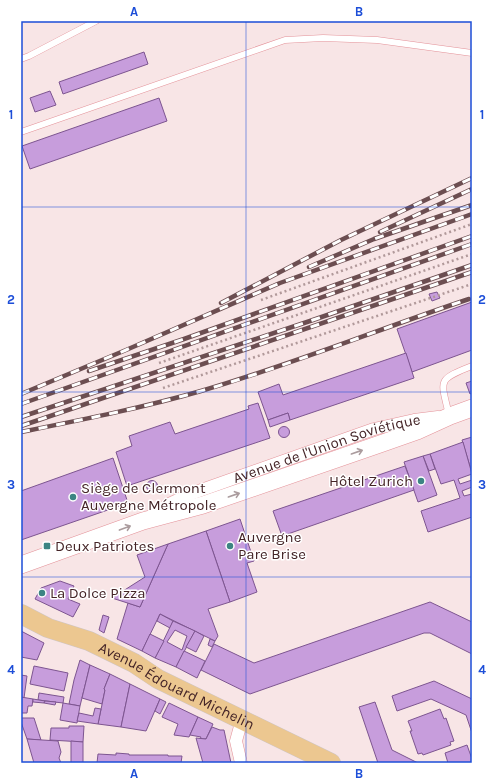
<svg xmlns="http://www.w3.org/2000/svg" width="493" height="784" viewBox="0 0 493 784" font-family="Karla,sans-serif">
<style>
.building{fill:#c79ddc;stroke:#7d5590;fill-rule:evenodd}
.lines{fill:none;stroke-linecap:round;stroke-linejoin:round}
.lane-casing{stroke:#e49299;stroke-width:7}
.street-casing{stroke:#e49299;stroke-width:13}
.secondary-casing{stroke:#e49299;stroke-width:18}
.primary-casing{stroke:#cec6c7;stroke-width:20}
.path{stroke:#b1999a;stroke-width:2.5;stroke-dasharray:2 3;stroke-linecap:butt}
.lane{stroke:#fff;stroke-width:6}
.street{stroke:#fff;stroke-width:12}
.secondary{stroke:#fff;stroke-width:17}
.primary{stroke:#ecc790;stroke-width:19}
.rail-casing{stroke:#6c4e51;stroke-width:4.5}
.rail{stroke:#fff;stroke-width:3;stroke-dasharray:9;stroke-linecap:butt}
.oneway{stroke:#ab9c9e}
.grid{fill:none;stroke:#1d4ed8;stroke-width:1;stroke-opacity:0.55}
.poi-dot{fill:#3c8483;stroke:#fff;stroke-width:1.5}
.labels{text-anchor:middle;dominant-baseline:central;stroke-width:3;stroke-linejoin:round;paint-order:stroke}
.street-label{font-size:15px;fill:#442427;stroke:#fff}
.poi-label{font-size:15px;fill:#442427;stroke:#fff;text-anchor:start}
.neatline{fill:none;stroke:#1d4ed8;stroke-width:1.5}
.grid-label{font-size:13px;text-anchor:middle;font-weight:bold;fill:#1d4ed8}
</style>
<rect width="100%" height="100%" fill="#f8e5e6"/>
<!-- building -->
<g class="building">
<polygon points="144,52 148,64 63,94 59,82"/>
<polygon points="50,91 56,105 35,112 30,98"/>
<polygon points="159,98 167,121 30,169 22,146"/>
<polygon points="437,292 440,298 432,301 429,294"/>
<polygon points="472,302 472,350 412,372 397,329"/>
<polygon points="406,353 414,378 290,420 288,413 268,420 258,392 279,384 283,395"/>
<polygon points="472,381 472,393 470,394 466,383"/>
<polygon points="258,403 270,438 127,486 116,452 132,446 129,436 170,422 175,434 249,409 248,406"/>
<polygon points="288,413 290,420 270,427 268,420"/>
<circle cx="284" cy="432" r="5.5"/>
<polygon points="472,437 472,473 462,440"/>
<polygon points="463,442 472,474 458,479 460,484 472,480 472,487 462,491 464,496 472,494 472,517 428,532 421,511 460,498 454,480 441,484 430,454"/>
<polygon points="430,454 435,469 429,471 423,456"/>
<polygon points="423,456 437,495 418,502 404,462"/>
<polygon points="113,458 128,503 21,540 21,491"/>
<polygon points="405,466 414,490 282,536 273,511"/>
<circle cx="152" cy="486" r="5.5"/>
<polygon points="240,519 254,561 247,563 257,592 230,602 206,531"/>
<polygon points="206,531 230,602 208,609 218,636 215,641 160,614 142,651 117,639 128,603 140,607 168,544"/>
<polygon points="168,544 140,607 112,598 145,577 137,555"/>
<polygon points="60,581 74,586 68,599 80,604 73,617 35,599 41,588"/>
<polygon points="430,602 472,622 472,654 430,633 424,633 250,694 201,670 214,644 254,663"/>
<polygon points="160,614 173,621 170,628 157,621"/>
<polygon points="103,615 109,617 104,633 99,630"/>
<path d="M173,621L195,631L176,667L155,658ZM175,630L187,636L182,650L167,642Z"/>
<polygon points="21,631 44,643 37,660 21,657"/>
<polygon points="195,631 204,636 196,652 186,647"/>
<polygon points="150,634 164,641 155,658 142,651"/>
<polygon points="210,639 215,641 212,647 208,645"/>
<polygon points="184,651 205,661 197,678 176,667"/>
<polygon points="80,660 90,665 80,706 69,704 74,680"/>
<polygon points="90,665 110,674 104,689 105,690 102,704 82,698"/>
<polygon points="34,666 68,673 64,691 30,684"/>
<polygon points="110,674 130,684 121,727 98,724 105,690 104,689"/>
<polygon points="21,675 27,676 24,698 21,697"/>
<polygon points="434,681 472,699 472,733 466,715 431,699 397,711 392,696"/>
<polygon points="130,684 160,699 146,731 121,727"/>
<polygon points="39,693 64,697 63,703 38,700"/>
<polygon points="21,697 33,699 32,706 28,706 27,713 21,713"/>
<polygon points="33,699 45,701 44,703 33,702"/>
<polygon points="160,699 166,702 160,714 155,711"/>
<polygon points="45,701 56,702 55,705 44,703"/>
<polygon points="375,702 392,750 418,763 378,763 359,707"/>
<polygon points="63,703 80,706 77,723 60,720"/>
<polygon points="169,703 198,717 189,737 174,735 178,724 162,717"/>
<polygon points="95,708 101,709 98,724 77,721 79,713 93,716"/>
<polygon points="440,709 444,719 446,718 454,741 450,742 451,745 423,755 422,753 418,754 410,731 412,731 408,721"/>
<polygon points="198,717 213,724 206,739 200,739 201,737 190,735"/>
<polygon points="21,718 34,718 41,740 27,739 21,722"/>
<polygon points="69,726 84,726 83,742 50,740 51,728 69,728"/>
<polygon points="212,727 220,730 224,730 231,763 203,763 196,738 206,739"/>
<polygon points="27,739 58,741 61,752 59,758 61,763 34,763"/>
<polygon points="71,741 83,742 83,763 71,763"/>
<polygon points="467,745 472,759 472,763 448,763 445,753"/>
<polygon points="116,753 129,754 129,755 168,755 168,756 182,756 181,763 97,763 98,754 116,755"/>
</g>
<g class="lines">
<!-- lane casing -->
<g class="lane-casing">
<g id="lane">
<polyline points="21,59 29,56 96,21"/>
<polyline points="21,132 285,40 323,38 377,40 472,53"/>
<path d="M449,415C441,380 436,380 472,366"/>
</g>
</g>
<!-- street casing -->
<g class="street-casing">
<g id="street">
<path id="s1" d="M153,515L167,505L193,493L374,429L414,420L438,417"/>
<polyline points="241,763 236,741 242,719"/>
</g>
</g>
<!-- secondary casing -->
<g class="secondary-casing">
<polyline id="secondary" points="21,565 143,521 203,505 380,444 417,431 450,416 472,408"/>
</g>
<!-- primary casing -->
<g class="primary-casing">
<g id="primary">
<path id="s2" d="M21,614L48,628L89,641L134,663L158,679L331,763"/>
</g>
</g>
<!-- path -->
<g class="path">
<polyline points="261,300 472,224"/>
<polyline points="159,363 472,254"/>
<polyline points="163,388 472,284"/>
</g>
<!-- lane -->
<use href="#lane" class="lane"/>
<!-- street -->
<use href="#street" class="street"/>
<!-- secondary -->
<use href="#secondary" class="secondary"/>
<!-- primary -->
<use href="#primary" class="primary"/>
<!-- rail casing -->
<g class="rail-casing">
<g id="rail">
<polyline points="380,232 472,189"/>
<polyline points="309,267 374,239 472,205"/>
<polyline points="221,303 341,240 472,178"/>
<polyline points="89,371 184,339 472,236"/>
<polyline points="21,394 126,350 280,283 472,214"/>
<polyline points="21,404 472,244"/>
<polyline points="21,417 310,321 472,265"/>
<polyline points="21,426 472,272"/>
<path d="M21,432C81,420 142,408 201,391C291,365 379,329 469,299"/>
</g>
</g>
<!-- rail -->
<use href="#rail" class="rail"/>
</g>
<!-- one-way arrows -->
<defs><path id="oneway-shaft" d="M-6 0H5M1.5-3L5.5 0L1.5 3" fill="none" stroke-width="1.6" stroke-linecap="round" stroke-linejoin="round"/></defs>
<g class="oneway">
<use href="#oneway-shaft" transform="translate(357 452) rotate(-19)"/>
<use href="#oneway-shaft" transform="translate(234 495) rotate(-19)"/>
<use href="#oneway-shaft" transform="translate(125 528) rotate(-20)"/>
</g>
<!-- grid -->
<path class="grid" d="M246,21V763M21,207H472M21,392H472M21,577H472"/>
<!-- markers -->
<g class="poi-dot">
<circle cx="421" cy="481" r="4"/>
<circle cx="73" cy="497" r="4"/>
<rect x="43" y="542" width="8" height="8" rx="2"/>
<circle cx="230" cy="546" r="4"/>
<circle cx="42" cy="593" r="4"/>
</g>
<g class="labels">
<!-- street labels -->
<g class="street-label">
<text stroke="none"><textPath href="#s1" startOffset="187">Avenue de l'Union Soviétique</textPath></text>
<text stroke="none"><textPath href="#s2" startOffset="172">Avenue Édouard Michelin</textPath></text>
</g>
<!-- poi labels -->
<g class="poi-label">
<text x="413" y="481" text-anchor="end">Hôtel Zurich</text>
<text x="81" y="488">Siège de Clermont<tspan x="81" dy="17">Auvergne Métropole</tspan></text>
<text x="238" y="537">Auvergne<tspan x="238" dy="17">Pare Brise</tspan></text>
<text x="55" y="546">Deux Patriotes</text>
<text x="50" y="593">La Dolce Pizza</text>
</g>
</g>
<!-- border -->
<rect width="493" height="784" fill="none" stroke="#ffffff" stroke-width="44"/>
<rect x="22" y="22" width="449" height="740" class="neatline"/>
<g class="grid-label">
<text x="134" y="16">A</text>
<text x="359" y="16">B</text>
<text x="11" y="119">1</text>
<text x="482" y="119">1</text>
<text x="11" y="304">2</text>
<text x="482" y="304">2</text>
<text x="11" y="489">3</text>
<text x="482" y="489">3</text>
<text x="11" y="674">4</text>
<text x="482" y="674">4</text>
<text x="134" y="778">A</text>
<text x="359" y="778">B</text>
</g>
</svg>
